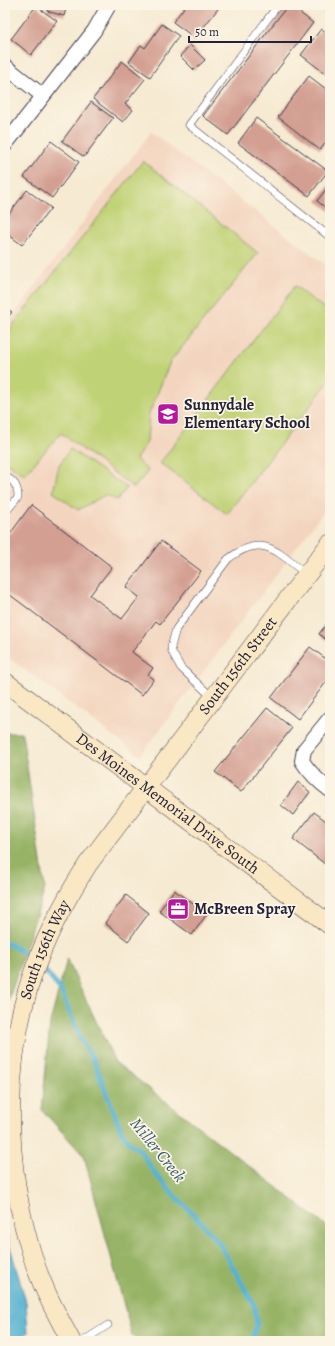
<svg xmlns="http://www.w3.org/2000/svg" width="335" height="1346" viewBox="0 0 335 1346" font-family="Alegreya,serif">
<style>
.built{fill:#f3d4be}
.green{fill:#bfd275;stroke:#707a58}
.forest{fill:#97b466;stroke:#5c6b50}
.water{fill:#54b2d2;stroke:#3b6a86}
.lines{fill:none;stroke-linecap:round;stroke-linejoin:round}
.stream{stroke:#54b2d2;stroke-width:5}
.building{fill:#d39f92}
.lane-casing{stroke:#424052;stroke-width:8}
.street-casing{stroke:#424052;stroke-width:16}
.secondary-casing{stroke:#424052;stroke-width:20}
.lane{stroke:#fff;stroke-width:7}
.street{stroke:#fff;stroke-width:14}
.secondary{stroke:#fae7c3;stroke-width:19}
.labels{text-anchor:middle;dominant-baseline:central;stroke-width:3.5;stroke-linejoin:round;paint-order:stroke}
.poi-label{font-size:16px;font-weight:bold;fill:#22223b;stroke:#fcf5e5;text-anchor:start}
.street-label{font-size:16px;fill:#22223b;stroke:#fcf5e5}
.water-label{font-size:17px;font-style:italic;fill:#365c77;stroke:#fcf5e5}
</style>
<rect width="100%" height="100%" fill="#fcf5e5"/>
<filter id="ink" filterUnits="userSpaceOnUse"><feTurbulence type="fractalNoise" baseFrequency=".025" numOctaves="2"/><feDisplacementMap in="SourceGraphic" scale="8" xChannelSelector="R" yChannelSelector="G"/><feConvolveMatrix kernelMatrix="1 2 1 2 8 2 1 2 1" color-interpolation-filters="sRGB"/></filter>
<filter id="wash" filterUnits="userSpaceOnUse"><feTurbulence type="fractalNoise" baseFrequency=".012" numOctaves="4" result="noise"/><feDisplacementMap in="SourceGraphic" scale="16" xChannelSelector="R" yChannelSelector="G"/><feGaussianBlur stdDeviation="0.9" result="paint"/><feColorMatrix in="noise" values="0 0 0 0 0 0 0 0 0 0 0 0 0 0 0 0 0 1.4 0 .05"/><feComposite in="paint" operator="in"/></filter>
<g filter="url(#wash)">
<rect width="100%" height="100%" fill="#f6ead2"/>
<!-- built -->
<polygon class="built" points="151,132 330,268 330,503 140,756 5,655 5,326"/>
<!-- green -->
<g class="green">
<polygon points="143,161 258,253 170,362 149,414 147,442 136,459 148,471 134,488 61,433 24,475 5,461 5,335"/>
<polygon points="295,286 330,313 330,380 227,514 160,463"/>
<polygon points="70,449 127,488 117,500 105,495 78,510 53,492 59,465"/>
</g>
<!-- forest -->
<g class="forest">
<polygon points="5,733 22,733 45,889 5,1011"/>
<polygon points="67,959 115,1062 330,1229 330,1341 137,1341 132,1335 84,1156 42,1110 50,1023"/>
</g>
<!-- water -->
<polygon class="water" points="5,1230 26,1302 28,1333 14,1341 5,1341"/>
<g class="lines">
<!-- stream -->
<g class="stream">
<polyline points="5,942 34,958"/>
<polyline points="41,966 60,989 82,1042 94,1061 122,1133 131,1144 139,1149 154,1172 173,1194 198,1219 219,1243 254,1305 257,1325 251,1341"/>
</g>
</g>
<g id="blocks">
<!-- building -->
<g class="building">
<polygon points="49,5 67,5 64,16 47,11"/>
<polygon points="186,5 221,5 195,38 173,22"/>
<polygon points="288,5 290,5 313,23 228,135 203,116"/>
<polygon points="36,6 57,21 31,55 11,39"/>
<polygon points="162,24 179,36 150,77 129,62 141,45 145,48"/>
<polygon points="321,29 330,35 330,77 301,55"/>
<polygon points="190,45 205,60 194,70 180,56"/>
<polygon points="122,61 145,79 125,104 133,110 123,122 93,99"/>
<polygon points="309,76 330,92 330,137 320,150 278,117"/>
<polygon points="91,102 113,118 84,157 62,141"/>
<polygon points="256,118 328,171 309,196 238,143"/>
<polygon points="51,141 79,162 52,198 24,177"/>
<polygon points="330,184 330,211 317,201"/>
<polygon points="27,190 51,208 22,245 5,232 5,219"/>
<polygon points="5,307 12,312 5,320"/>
<polygon points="31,505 112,567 90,595 122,619 139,597 126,587 161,541 201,571 160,624 156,621 132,652 153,668 148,675 154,679 142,695 5,591 5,530 10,534"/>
<polygon points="330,619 330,643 319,634"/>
<polygon points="310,647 330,662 330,677 298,719 271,698"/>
<polygon points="267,708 292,728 241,792 215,772"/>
<polygon points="298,782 310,792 293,815 281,805"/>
<polygon points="314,812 330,824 330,868 293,839"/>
<polygon points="174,890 207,914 192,935 159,911"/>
<polygon points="126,895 149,913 128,941 105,923"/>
</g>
</g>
</g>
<g filter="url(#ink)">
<use href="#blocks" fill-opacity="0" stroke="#424052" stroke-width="1"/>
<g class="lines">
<!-- lane casing -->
<g class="lane-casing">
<g id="lane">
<polyline points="278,5 189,125 330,237"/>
<polyline points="326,5 330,8"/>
<path d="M5,476C14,481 18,486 18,497L5,513"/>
<path d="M213,698L181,668L172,652L171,647L176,629L228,559C264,532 277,552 307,575"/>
<polyline points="83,1341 108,1325"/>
</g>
</g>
<!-- street casing -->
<g class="street-casing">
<g id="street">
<polyline points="5,66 43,96"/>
<polyline points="5,145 94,31 109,5"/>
<path d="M330,718L304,750L302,761C310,773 319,782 330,790"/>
</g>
</g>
<!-- secondary casing -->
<g class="secondary-casing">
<g id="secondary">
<path id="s1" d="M5,682L330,925"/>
<path id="s2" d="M71,1341C57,1315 43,1289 34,1261C3,1165 1,1055 38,960C51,926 68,895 88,864L330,544"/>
</g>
</g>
<!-- lane -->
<use href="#lane" class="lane"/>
<!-- street -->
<use href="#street" class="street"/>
<!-- secondary -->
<use href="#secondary" class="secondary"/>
</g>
</g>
<!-- icons -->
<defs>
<g id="school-square" transform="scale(1.15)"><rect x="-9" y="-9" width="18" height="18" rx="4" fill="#b5179e" stroke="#fcf5e5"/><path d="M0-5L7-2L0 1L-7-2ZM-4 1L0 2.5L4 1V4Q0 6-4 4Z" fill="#fff"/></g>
<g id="office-square" transform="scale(1.15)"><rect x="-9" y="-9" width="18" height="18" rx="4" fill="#b5179e" stroke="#fcf5e5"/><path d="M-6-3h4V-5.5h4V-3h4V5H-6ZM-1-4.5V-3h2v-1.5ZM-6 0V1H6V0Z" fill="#fff"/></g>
</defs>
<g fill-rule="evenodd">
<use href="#school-square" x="168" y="414"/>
<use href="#office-square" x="178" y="909"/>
</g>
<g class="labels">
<!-- poi labels -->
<g class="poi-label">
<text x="184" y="405">Sunnydale<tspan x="184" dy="18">Elementary School</tspan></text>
<text x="194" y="909">McBreen Spray</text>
</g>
<!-- street labels -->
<g class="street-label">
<text stroke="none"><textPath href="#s2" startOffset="752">South 156th Street</textPath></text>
<text stroke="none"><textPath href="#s1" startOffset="203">Des Moines Memorial Drive South</textPath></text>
<text stroke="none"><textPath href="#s2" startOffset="407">South 156th Way</textPath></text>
</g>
<!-- water labels -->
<g class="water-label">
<text transform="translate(158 1150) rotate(51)">Miller Creek</text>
</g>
</g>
<!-- margin -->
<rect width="335" height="1346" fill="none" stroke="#fcf5e5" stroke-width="20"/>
<!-- scale -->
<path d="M189 36v6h122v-6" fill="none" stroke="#22223b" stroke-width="2"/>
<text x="195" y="36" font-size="12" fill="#22223b" stroke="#fcf5e5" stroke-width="3" paint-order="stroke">50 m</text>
</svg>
